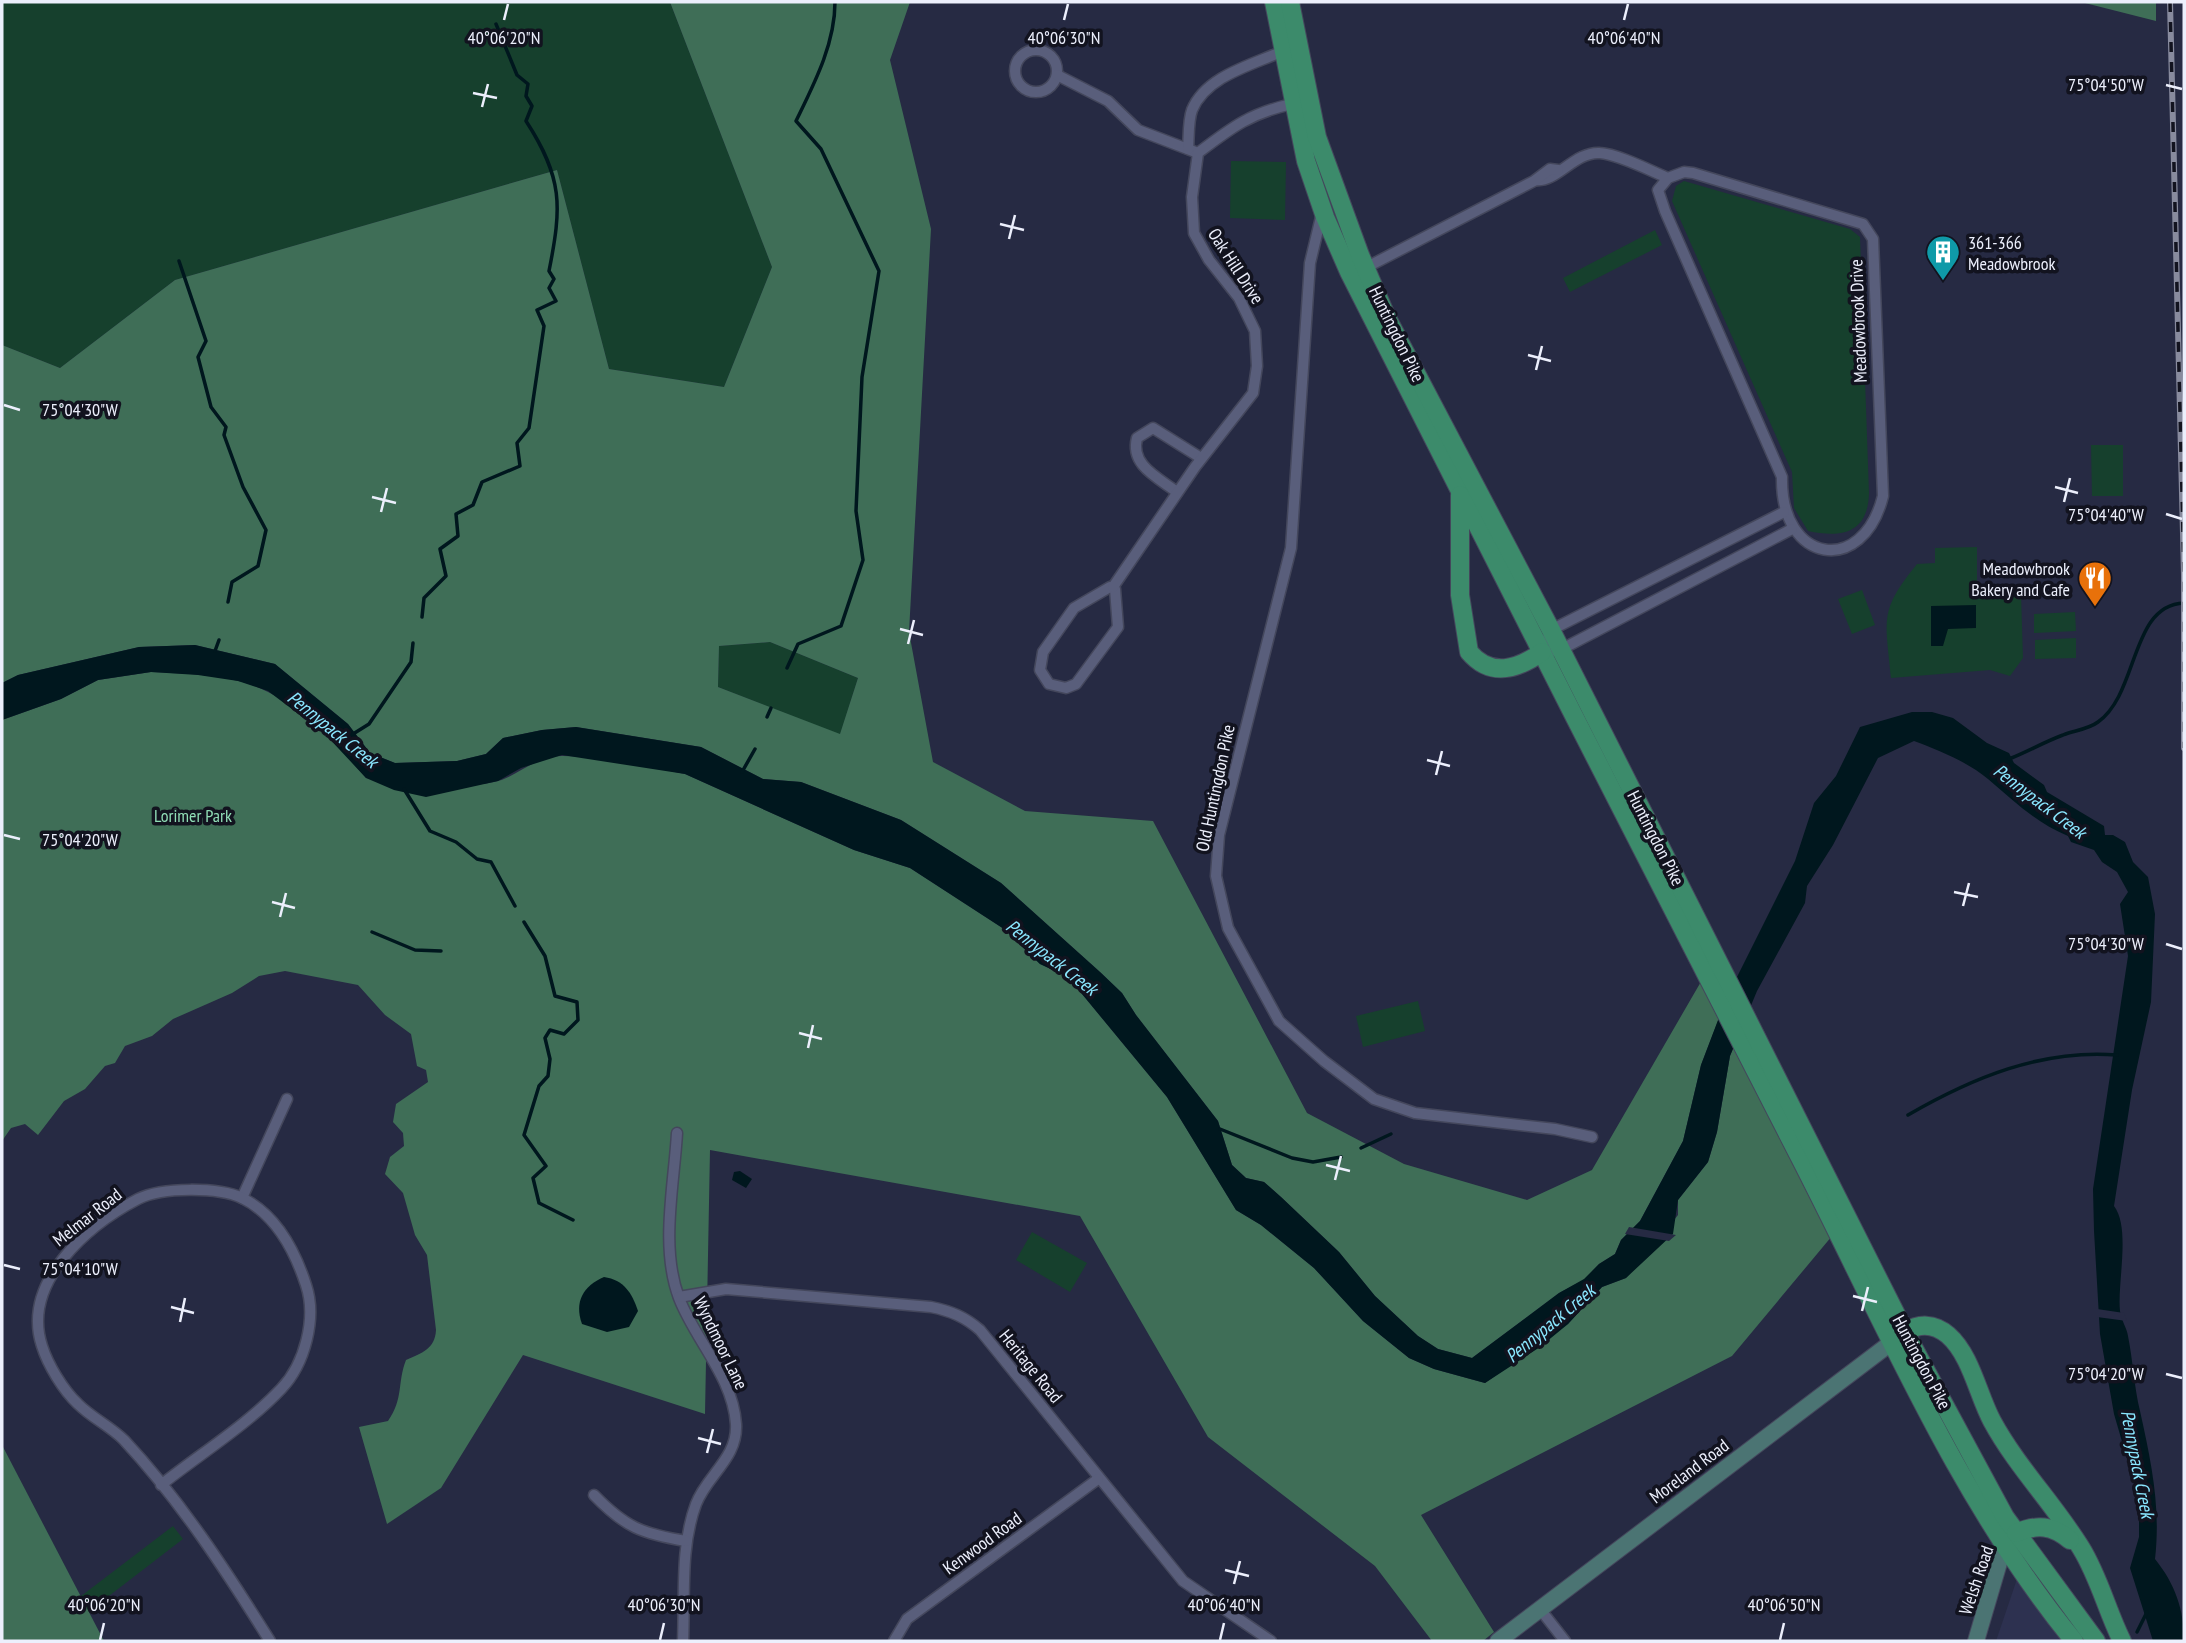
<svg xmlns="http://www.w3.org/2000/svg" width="2186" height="1643" viewBox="0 0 2186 1643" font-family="'PT Sans Narrow',sans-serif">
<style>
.built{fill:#2d3150}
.green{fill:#16402d}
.forest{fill:#3f6e57;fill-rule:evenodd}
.water{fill:#00171e}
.pier{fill:#262a43}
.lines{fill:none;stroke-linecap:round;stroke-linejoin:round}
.stream{stroke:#00171e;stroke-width:3.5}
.street-casing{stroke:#44475c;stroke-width:13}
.secondary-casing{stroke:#44475c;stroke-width:18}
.primary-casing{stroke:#44475c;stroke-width:20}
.street{stroke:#595e7b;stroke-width:10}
.secondary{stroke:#4b7473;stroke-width:16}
.primary{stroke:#3c8b6b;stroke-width:18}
.rail-casing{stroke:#888b9e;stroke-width:6}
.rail{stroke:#12131f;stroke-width:3.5;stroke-dasharray:10;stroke-linecap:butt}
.ticks{fill:none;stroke:#eceffc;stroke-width:2.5}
.labels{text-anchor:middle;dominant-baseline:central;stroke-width:7;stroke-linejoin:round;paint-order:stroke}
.poi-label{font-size:18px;fill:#eceffc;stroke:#12131f;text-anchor:start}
.street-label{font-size:18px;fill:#eceffc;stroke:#12131f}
.park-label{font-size:18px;fill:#90ddb6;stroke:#12131f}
.water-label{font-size:19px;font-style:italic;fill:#8ae7ff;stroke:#12131f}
.ticks-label{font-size:18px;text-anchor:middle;fill:#eceffc;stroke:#12131f;stroke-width:7;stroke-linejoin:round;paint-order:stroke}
</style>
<rect width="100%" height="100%" fill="#262a43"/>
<!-- built -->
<polygon class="built" points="2017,1579 2063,1641 1996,1641"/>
<!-- green -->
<g class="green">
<polygon points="2,2 670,2 772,267 724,387 609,369 557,170 175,280 60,368 2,345"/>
<polygon points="1231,161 1286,162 1285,220 1230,218"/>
<path d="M1684,181L1850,229L1860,237L1869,493C1868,534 1841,538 1808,531L1794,508L1792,472L1672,201L1676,186Z"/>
<polygon points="1655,230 1662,245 1570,292 1563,278"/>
<polygon points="2091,445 2123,445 2123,496 2092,496"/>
<path d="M1977,547V583L1995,597L2021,595L2023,658L2010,676L1990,670L1891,678C1886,619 1878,612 1917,564L1935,563V548Z"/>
<polygon points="1862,590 1875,625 1852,634 1838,599"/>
<polygon points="2075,612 2076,631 2034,633 2034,614"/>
<polygon points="2076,638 2076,658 2035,659 2035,640"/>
<polygon points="770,642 858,678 840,735 718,687 719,646"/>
<polygon points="1418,1001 1425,1031 1363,1047 1356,1016"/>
<polygon points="1032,1232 1087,1263 1070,1292 1016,1260"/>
<polygon points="2,1520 68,1606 173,1526 183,1539 79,1619 2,1641"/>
</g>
<!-- forest -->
<g class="forest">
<path d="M670,2H910L890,60L931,229L909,632L933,762L1025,811L1153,821L1307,1113L1404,1164L1527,1200L1592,1170L1706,973L1723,1008L1701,1065L1683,1141L1640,1221L1621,1240L1615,1254L1599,1264L1584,1280L1559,1293L1472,1358L1438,1349L1418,1336L1375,1296L1339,1252L1281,1197L1264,1182L1246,1178L1232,1165L1218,1121L1136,1015L1122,993L1100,972L1001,883L901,820L801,782L763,779L701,747L576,727L542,730L503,738L486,754L457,761L395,763L370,753L348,724L275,664L195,645L139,647L18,675L2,683V345L60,368L175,280L557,170L609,369L724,387L772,267ZM770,642L858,678L840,734L718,687L719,646Z"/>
<polygon points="2081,2 2156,2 2156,21"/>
<path d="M151,672C189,674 234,674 268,692C307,712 338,746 366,778C407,781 454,791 494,782C518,777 535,755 563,756C601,756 647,767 685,774L854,850L910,868L1004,929L1040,964L1068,977L1167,1097L1236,1210L1261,1225L1314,1268L1363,1321L1409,1358L1434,1369L1485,1383L1568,1324L1602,1287L1626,1278L1678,1215V1200L1708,1162L1717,1132L1730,1056L1738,1036L1837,1230L1732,1356L1421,1515L1494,1632L1483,1641H1432L1375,1566L1208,1437L1080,1216L710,1150L705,1414L523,1355L441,1488L387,1524L359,1427L388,1421C404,1398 397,1383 406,1360C422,1353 435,1349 436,1330L427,1255L415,1235L403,1193L385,1174L390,1157L404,1146L403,1133L393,1122L396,1104L428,1082L426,1070L417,1066L411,1034L385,1015L358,985L285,971L259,976L232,993L173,1019L152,1036L125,1046L115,1063L105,1066L85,1089L64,1101L38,1135L25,1124L11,1128L2,1141V720L61,699L98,680Z"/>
<polygon points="2,1445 104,1641 2,1641"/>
</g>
<!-- water -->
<g class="water">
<polygon points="1976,605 1976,628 1948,629 1943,646 1931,646 1931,606"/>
<path d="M195,645L275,664L348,724L370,753L395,763L457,761L486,754L503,738L542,730L576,727L701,747L763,779L801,782L901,820L1001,883L1100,972L1122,993L1136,1015L1218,1121L1232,1165L1246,1178L1264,1182L1281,1197L1339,1252L1375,1296L1418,1336L1438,1349L1472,1358L1559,1293L1584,1279L1599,1264L1615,1254L1621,1240L1640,1221L1683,1141L1701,1065L1726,999L1795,861L1814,803L1836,776L1860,727L1912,712H1932L1953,718L1987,743L2009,753L2014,763L2044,785L2047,792L2104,826L2105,835H2113L2125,842L2133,862L2148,877L2155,914L2151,1002L2132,1090L2114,1206C2131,1228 2117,1284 2120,1311C2121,1320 2127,1328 2128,1336C2133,1361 2134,1386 2140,1411C2151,1461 2161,1506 2155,1559C2175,1584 2184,1609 2184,1641H2153L2130,1568L2139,1537V1500L2114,1414L2100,1334L2094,1231L2093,1189L2128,956L2120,904L2128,892L2117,872L2102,862L2094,850L2071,842L2068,836C2036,823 2014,801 1988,779C1968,762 1938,750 1914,741L1878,758L1833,845L1807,886L1805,903L1757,991L1730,1056L1717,1132L1708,1162L1678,1200L1673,1234L1626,1278L1602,1287L1568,1324L1540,1347L1485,1383L1434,1369L1409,1358L1363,1321L1314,1268L1261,1225L1236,1210L1167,1097L1068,977L1040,964L1004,929L910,868L854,850L685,774L562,755L521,768L498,781L426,797L394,790L366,778L325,734L268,691L238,681L198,675L151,672L98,680L61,699L2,720V683L18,675L139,647Z"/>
<polygon points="740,1171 752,1179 746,1188 732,1180 734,1172"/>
<path d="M604,1277C624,1280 632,1293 638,1311L629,1327L607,1332L582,1324C574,1302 583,1286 604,1277Z"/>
</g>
<!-- pier -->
<g class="pier">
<polygon points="1629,1227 1676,1235 1669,1241 1625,1234"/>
<polygon points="2097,1309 2124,1313 2127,1321 2097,1317"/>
</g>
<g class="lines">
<!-- stream -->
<g class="stream">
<polyline points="179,261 206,341 198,357 211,407 226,427 224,435 243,487 266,530 258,566 232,582 228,602"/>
<path d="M422,617L424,598L446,576L440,549L458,536L456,514L473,505L482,482L520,466L517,443L529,428L544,326L537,310L556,301L549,288L554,279L549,271C562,206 563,178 526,121L532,106L526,96L528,84L517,75L496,24"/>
<polyline points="215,651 219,640"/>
<path d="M787,668L798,644L841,626L863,560L856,511L862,377L879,271L821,149L796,121C814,84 835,44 835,2"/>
<polyline points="767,717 771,708"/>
<polyline points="353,734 369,724 411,662 413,643"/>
<path d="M2009,759C2027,752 2044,742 2063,735C2073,731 2089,729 2098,722C2139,693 2130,605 2184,603"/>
<polyline points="742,772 755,749"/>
<polyline points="404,789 430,831 456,842 477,859 491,862 515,906"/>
<polyline points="524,922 545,956 555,996 577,1002 578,1020 564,1034 550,1030 545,1038 550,1059 548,1076 539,1086 524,1135 546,1166 533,1178 539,1203 573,1220"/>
<polyline points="372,932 415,950 441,951"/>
<path d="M1908,1115C1972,1078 2041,1049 2117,1055"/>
<polyline points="1220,1129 1292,1158 1313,1162 1341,1157"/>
<polyline points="1361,1148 1391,1134"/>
<polyline points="2137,1632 2147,1612"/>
</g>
<!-- street casing -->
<g class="street-casing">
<g id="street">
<circle cx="1036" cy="71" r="21"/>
<polyline points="1057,75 1108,101 1138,130 1198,153"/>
<path d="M1188,149C1189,137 1188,121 1192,110C1206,76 1252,65 1283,51"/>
<path d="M1536,180C1556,183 1575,151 1600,153C1618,154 1651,171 1668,178L1684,172L1693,173L1863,224L1873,239L1883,496C1863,577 1780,564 1782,477L1665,211L1658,190L1668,178"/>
<polyline points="1322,213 1310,263 1291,548 1219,835 1216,876 1228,928 1279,1021 1324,1061 1374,1099 1415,1113 1555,1129 1592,1137"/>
<polyline points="1365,268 1534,181 1550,169 1558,170"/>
<path d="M1177,492C1157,477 1130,465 1137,438L1153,428L1201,458"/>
<polyline points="1784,512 1551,630 1542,652 1560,650 1792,529"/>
<polygon points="1110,587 1115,589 1118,627 1076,684 1066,688 1049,684 1040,670 1043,652 1074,608"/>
<path d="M1113,587L1195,467L1253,393L1257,366L1255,331L1239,298L1209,260L1194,233L1192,197L1198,153C1231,128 1250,113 1292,104"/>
<path d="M677,1133C674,1186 660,1247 679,1298C695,1340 733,1377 736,1424C738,1458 707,1475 696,1504C680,1547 685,1596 683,1641"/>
<polyline points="242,1198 287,1099"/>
<path d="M679,1297L726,1289L931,1307C951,1311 965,1317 980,1330L1183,1581L1271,1641"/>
<path d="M161,1485C200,1454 247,1425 281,1389C305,1364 317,1318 306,1285C295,1251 277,1215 242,1198C218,1187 162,1187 138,1199C88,1225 21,1282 42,1346C48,1365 63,1390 78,1404C92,1418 110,1426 124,1440C180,1500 227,1572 270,1641"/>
<path d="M594,1495C625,1527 642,1534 686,1541"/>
<polyline points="1540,1609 1565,1641"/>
<polyline points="894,1641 907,1619 1098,1479"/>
</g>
</g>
<!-- secondary casing -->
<g class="secondary-casing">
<g id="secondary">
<polyline points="1498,1641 1900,1336"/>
<polyline points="1976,1641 2001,1556 2013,1538"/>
</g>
</g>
<!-- primary casing -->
<g class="primary-casing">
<g id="primary">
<path d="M1274,2L1306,161L1325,217L1349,272C1498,566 1647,861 1798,1154C1882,1317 1958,1500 2074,1641"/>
<polyline points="1290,2 1317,137 1360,255 1387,318 1551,630 1905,1332 2005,1517 2096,1641"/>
<path d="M1460,495V595L1469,652C1491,678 1518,669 1542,652"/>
<path d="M1905,1332C1919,1323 1934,1323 1948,1335C1971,1355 1978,1395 1992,1421C2017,1467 2054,1504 2081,1548C2099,1577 2107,1611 2122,1641"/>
<path d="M2016,1533C2037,1524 2052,1525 2070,1540"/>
</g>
</g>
<!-- street -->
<use href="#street" class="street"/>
<!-- secondary -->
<use href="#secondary" class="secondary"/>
<!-- primary -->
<use href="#primary" class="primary"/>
<!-- rail casing -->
<g class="rail-casing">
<polyline id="rail" points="2170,2 2184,575 2184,748"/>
</g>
<!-- rail -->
<use href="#rail" class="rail"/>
</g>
<!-- ticks -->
<path class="ticks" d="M504,20L508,4M1064,20L1068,4M1624,20L1628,4M2166,85L2182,89M473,93L497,98M482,107L488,84M1000,224L1024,230M1009,239L1015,215M1528,355L1551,361M1536,370L1542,346M4,405L20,410M2055,487L2078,493M372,497L396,503M2064,502L2070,478M381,512L387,488M2166,514L2182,519M900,629L923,635M908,644L914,620M1427,760L1450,766M1436,775L1442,751M4,835L20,839M1954,892L1978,897M272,902L295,908M1963,906L1969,883M280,917L286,893M2166,944L2182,949M799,1033L822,1039M808,1048L813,1025M1326,1165L1350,1171M1335,1180L1341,1156M4,1265L20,1269M1853,1296L1877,1302M171,1307L194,1313M1862,1311L1868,1287M180,1322L185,1298M2166,1374L2182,1378M698,1438L721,1444M707,1453L713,1429M1225,1570L1249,1576M1234,1584L1240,1561M100,1640L104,1623M660,1640L664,1623M1220,1640L1224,1623M1780,1640L1784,1623"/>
<!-- icons -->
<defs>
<g id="building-pin" transform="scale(1.75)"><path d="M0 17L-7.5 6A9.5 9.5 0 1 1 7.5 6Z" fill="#0f9aa8" stroke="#12131f"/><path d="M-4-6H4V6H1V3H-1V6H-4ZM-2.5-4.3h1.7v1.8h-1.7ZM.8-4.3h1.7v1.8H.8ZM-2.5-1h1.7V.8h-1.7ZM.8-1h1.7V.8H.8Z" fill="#fff"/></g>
<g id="restaurant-pin" transform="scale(1.75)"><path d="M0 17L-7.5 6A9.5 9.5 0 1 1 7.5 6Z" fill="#e8710a" stroke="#12131f"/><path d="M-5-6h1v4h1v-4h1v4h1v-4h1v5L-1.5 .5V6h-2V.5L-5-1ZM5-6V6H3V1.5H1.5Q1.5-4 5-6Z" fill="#fff"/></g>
</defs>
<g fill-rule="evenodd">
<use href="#building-pin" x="1943" y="252"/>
<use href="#restaurant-pin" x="2095" y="578"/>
</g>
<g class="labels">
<!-- poi labels -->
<g class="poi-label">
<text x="1968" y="242">361-366<tspan x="1968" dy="21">Meadowbrook</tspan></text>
<text x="2070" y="568" text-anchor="end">Meadowbrook<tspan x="2070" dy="21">Bakery and Cafe</tspan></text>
</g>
<!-- street labels -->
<g class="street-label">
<text transform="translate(1236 266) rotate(57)">Oak Hill Drive</text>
<text transform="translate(1858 321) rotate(-92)">Meadowbrook Drive</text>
<text transform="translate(1397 334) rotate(64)">Huntingdon Pike</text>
<text transform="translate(1215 788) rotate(-78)">Old Huntingdon Pike</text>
<text transform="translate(1656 838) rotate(63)">Huntingdon Pike</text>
<text transform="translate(87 1217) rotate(-38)">Melmar Road</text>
<text transform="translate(721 1343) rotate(64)">Wyndmoor Lane</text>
<text transform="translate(1922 1362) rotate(62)">Huntingdon Pike</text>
<text transform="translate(1031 1366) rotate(51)">Heritage Road</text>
<text transform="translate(1689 1471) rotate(-37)">Moreland Road</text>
<text transform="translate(982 1543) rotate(-36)">Kenwood Road</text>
<text transform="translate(1976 1580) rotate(-71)">Welsh Road</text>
</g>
<!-- park labels -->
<g class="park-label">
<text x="193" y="815">Lorimer Park</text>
</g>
<!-- water labels -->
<g class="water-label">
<text transform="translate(333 729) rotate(39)">Pennypack Creek</text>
<text transform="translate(2040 801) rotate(37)">Pennypack Creek</text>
<text transform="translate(1052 957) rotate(38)">Pennypack Creek</text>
<text transform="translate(1550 1323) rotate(-40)">Pennypack Creek</text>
<text transform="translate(2138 1464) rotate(79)">Pennypack Creek</text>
</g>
</g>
<g class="ticks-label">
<text x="504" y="44">40°06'20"N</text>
<text x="1064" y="44">40°06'30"N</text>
<text x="1624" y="44">40°06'40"N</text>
<text x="2106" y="91">75°04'50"W</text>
<text x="80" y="416">75°04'30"W</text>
<text x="2106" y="521">75°04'40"W</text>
<text x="80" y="846">75°04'20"W</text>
<text x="2106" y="950">75°04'30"W</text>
<text x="80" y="1275">75°04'10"W</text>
<text x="2106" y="1380">75°04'20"W</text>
<text x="104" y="1611">40°06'20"N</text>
<text x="664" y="1611">40°06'30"N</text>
<text x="1224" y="1611">40°06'40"N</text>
<text x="1784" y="1611">40°06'50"N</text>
</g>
<!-- border -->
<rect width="2186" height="1643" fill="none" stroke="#eceffc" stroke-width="7"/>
</svg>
